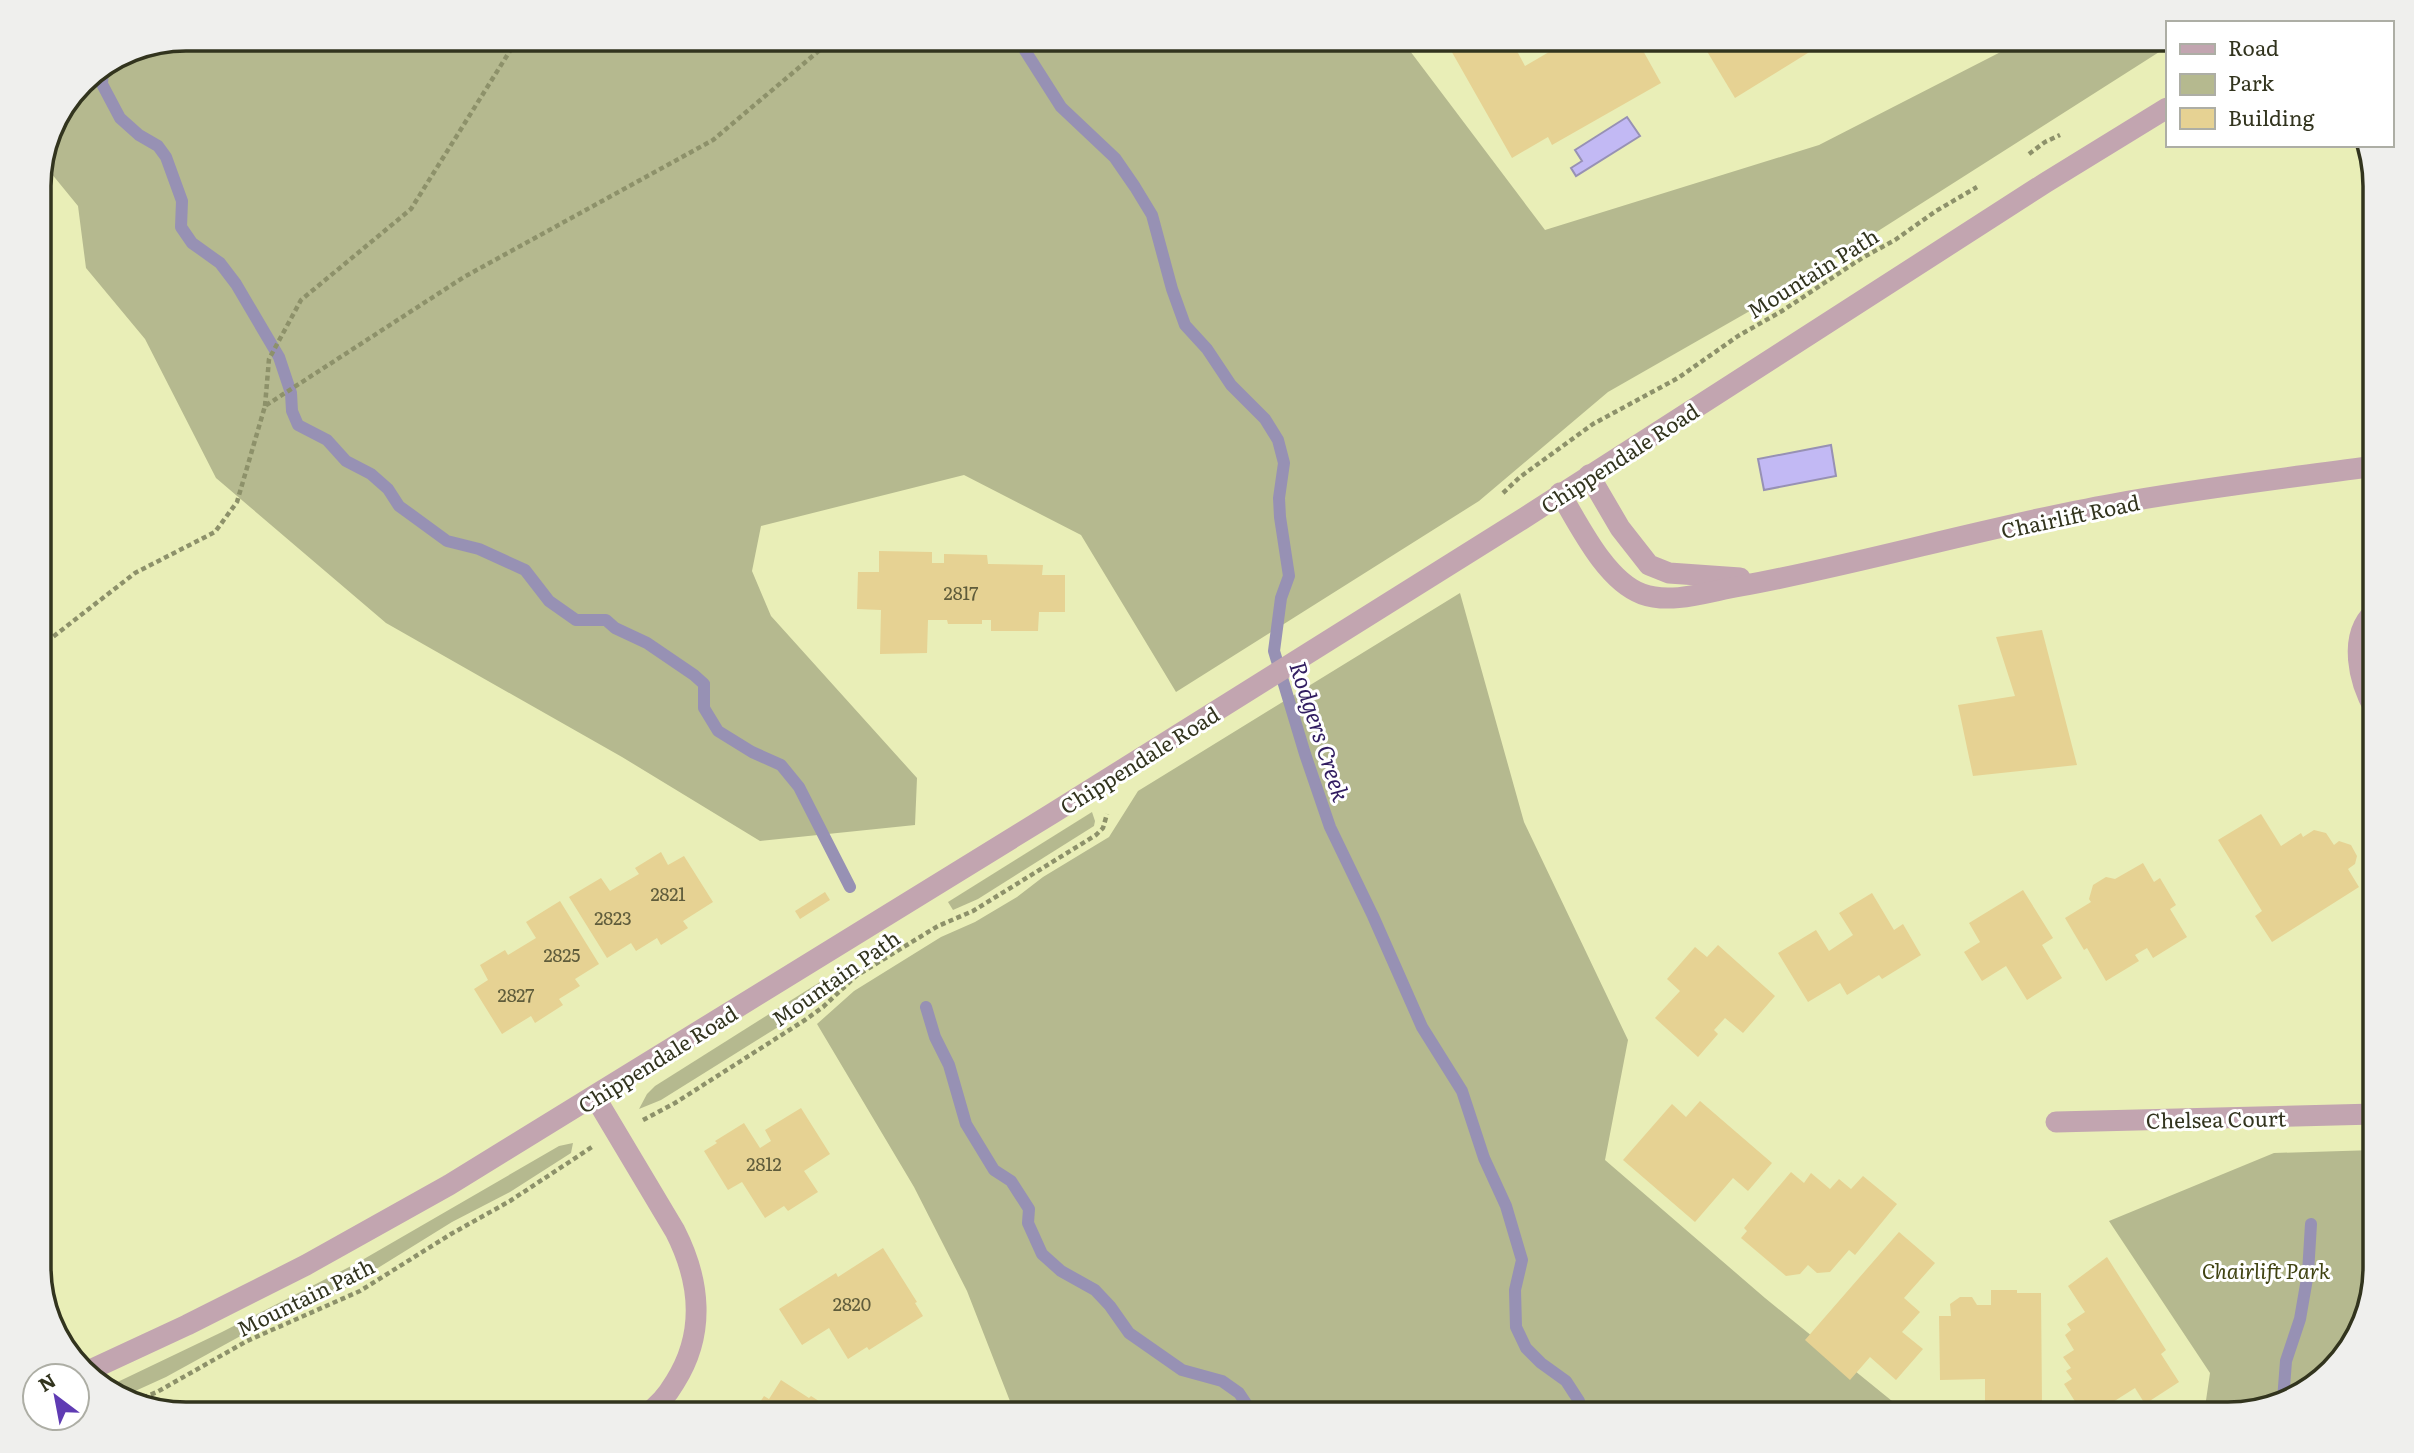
<svg xmlns="http://www.w3.org/2000/svg" width="2414" height="1453" viewBox="0 0 2414 1453" font-family="Literata,serif">
<style>
.green{fill:#b5b98f}
.water{fill:#c2b9f4;stroke:#9791b4;stroke-width:2}
.lines{fill:none;stroke-linecap:round;stroke-linejoin:round}
.stream{stroke:#9791b4;stroke-width:12}
.building{fill:#e6d293}
.path{stroke:#8d916a;stroke-width:4.5;stroke-dasharray:5 3.5;stroke-linecap:butt}
.minor{stroke:#c2a5b0;stroke-width:21}
.tertiary{stroke:#c2a5b0;stroke-width:21}
.labels{text-anchor:middle;dominant-baseline:central;stroke-width:6;stroke-linejoin:round;paint-order:stroke}
.number-label{font-size:18px;fill:#5f5c3b}
.street-label{font-size:21px;fill:#32341e;stroke:#fff}
.park-label{font-size:21px;font-style:italic;fill:#404312;stroke:#fff}
.water-label{font-size:23px;font-style:italic;fill:#311d61;stroke:#fff}
.rim{fill:none;stroke:#32341e;stroke-width:3.5}
</style>
<rect width="100%" height="100%" fill="#e9eeb7"/>
<!-- green -->
<g class="green">
<polygon points="1401,39 1545,230 1819,145 2026,39 2167,39 2167,47 1776,296 1608,392 1479,501 1176,692 1081,535 964,475 761,526 752,571 771,616 917,778 915,825 760,841 622,757 386,623 216,478 145,339 86,268 78,206 42,162 50,129 82,81 130,50 186,39"/>
<polygon points="1460,593 1524,822 1628,1040 1605,1160 1765,1298 1908,1414 1015,1414 967,1291 914,1187 817,1024 854,991 941,937 975,922 1017,897 1043,877 1109,837 1138,791"/>
<polygon points="1092,812 1095,821 1094,826 978,899 953,910 948,902"/>
<polygon points="820,982 826,990 814,1002 791,1019 661,1100 639,1109 647,1094 655,1086"/>
<polygon points="573,1143 571,1153 510,1192 452,1222 344,1289 257,1327 166,1377 122,1397 112,1395 105,1388 222,1332 357,1263 559,1146"/>
<polygon points="2375,1150 2375,1268 2356,1341 2301,1395 2229,1414 2204,1414 2210,1373 2109,1221 2274,1153"/>
</g>
<!-- water -->
<g class="water">
<polygon points="1627,117 1640,136 1576,176 1571,168 1582,161 1575,150"/>
<polygon points="1831,445 1836,476 1764,490 1758,459"/>
</g>
<g class="lines">
<!-- stream -->
<g class="stream">
<polyline points="1017,38 1061,107 1115,158 1135,187 1152,215 1172,289 1185,325 1207,349 1231,385 1265,419 1278,440 1284,463 1279,498 1280,517 1289,576 1281,598 1274,651 1305,754 1330,827 1373,916 1422,1027 1462,1091 1484,1158 1506,1206 1522,1260 1515,1290 1516,1327 1526,1348 1541,1363 1566,1381 1579,1401 1582,1414"/>
<polyline points="103,68 102,84 120,118 139,135 158,146 166,157 182,201 181,227 192,243 220,263 236,284 279,357 291,393 292,411 298,425 327,440 346,461 371,474 388,489 399,506 447,541 479,549 525,570 549,601 576,620 606,620 615,628 647,643 694,675 704,684 704,708 718,731 752,752 781,765 799,787 850,887"/>
<polyline points="926,1007 935,1037 949,1065 966,1124 994,1170 1011,1181 1029,1209 1028,1223 1042,1254 1061,1271 1095,1290 1110,1306 1129,1333 1182,1370 1222,1381 1239,1393 1253,1414"/>
<polyline points="2283,1400 2286,1361 2300,1319 2308,1273 2311,1224"/>
</g>
</g>
<!-- building -->
<g class="building">
<polygon points="1465,38 1510,38 1525,66 1573,38 1636,38 1661,83 1552,145 1548,137 1512,158 1449,47"/>
<polygon points="1699,38 1832,38 1735,98"/>
<polygon points="879,551 932,552 932,563 944,563 944,554 987,555 988,564 1043,565 1042,575 1065,575 1065,612 1039,612 1038,631 991,631 991,620 982,620 982,624 948,624 947,620 928,620 927,653 880,654 881,610 857,609 858,572 879,572"/>
<polygon points="2042,630 2077,765 1973,776 1958,705 2015,696 1996,637"/>
<polygon points="2261,814 2281,846 2301,833 2303,837 2314,830 2326,833 2334,845 2339,841 2351,845 2357,856 2355,864 2348,869 2359,887 2272,942 2255,916 2262,911 2218,840"/>
<polygon points="661,852 668,865 684,856 713,902 683,921 688,928 661,945 657,938 636,951 631,943 607,958 569,897 601,878 610,891 639,874 635,868"/>
<polygon points="2143,863 2154,882 2160,878 2176,905 2170,909 2187,937 2153,958 2147,948 2135,955 2139,961 2106,981 2087,948 2084,950 2065,918 2091,902 2089,899 2093,885 2106,877 2115,879"/>
<polygon points="2023,890 2053,938 2042,945 2062,978 2027,1000 2006,966 1982,981 1964,952 1980,942 1969,923"/>
<polygon points="825,892 830,900 800,919 795,911"/>
<polygon points="1872,893 1894,930 1903,924 1921,955 1882,979 1879,975 1847,995 1840,983 1808,1002 1778,953 1816,930 1829,951 1853,935 1839,913"/>
<polygon points="560,901 599,964 575,979 580,986 559,999 563,1005 535,1023 531,1016 502,1034 474,989 488,980 480,965 505,950 508,955 536,938 526,922"/>
<polygon points="1718,945 1775,996 1743,1033 1725,1018 1714,1030 1718,1034 1698,1057 1655,1018 1680,991 1667,979 1695,947 1707,957"/>
<polygon points="1700,1101 1772,1163 1748,1191 1733,1178 1695,1222 1623,1160 1672,1104 1686,1117"/>
<polygon points="801,1108 830,1154 804,1171 818,1192 788,1211 784,1206 765,1218 742,1182 728,1190 704,1151 717,1143 715,1141 744,1123 760,1148 771,1141 765,1130"/>
<polygon points="1791,1172 1804,1183 1811,1173 1830,1189 1839,1179 1851,1189 1863,1176 1897,1204 1855,1255 1849,1250 1830,1272 1817,1273 1808,1265 1800,1274 1786,1276 1741,1238 1747,1231 1744,1228"/>
<polygon points="1899,1232 1935,1263 1904,1298 1920,1312 1902,1332 1923,1349 1896,1380 1870,1357 1850,1380 1805,1340"/>
<polygon points="883,1248 917,1302 915,1303 923,1316 869,1350 867,1347 848,1359 829,1328 802,1345 779,1309 836,1273 838,1277"/>
<polygon points="2107,1257 2166,1350 2161,1354 2179,1382 2145,1404 2135,1388 2094,1414 2083,1414 2064,1384 2072,1379 2066,1371 2071,1368 2063,1357 2074,1350 2065,1335 2071,1330 2067,1324 2085,1312 2068,1286"/>
<polygon points="1991,1290 2017,1290 2017,1293 2041,1293 2042,1403 1985,1404 1985,1379 1940,1380 1939,1316 1951,1316 1950,1304 1960,1297 1972,1297 1977,1305 1991,1305"/>
<polygon points="781,1380 809,1398 811,1396 839,1414 752,1414 764,1396 769,1399"/>
</g>
<g class="lines">
<!-- path -->
<g class="path">
<polyline points="2029,154 2045,142 2060,135"/>
<polyline points="265,406 269,359 301,300 411,209 518,38"/>
<polyline points="1503,493 1520,477 1593,424 1678,378 1738,336 1782,311 1862,258 1895,240 1936,211 1977,187"/>
<polyline points="39,645 45,643 135,573 215,532 237,502 265,406 464,277 713,140 834,38"/>
<polyline points="643,1120 675,1103 805,1020 823,1007 856,976 938,926 973,911 1096,835 1103,828 1107,814"/>
<polyline points="135,1401 157,1392 247,1341 360,1291 451,1234 510,1201 592,1147"/>
</g>
<!-- minor -->
<g class="minor">
<path d="M2375,611C2347,636 2359,682 2375,710"/>
<path d="M595,1097L675,1231C700,1280 706,1333 675,1382C668,1394 658,1406 646,1414"/>
<polyline points="2056,1122 2375,1114"/>
</g>
<!-- tertiary -->
<g class="tertiary">
<polyline points="1589,475 1620,528 1649,565 1669,573 1740,578"/>
<path d="M1560,493C1579,525 1606,581 1642,594C1672,605 1710,591 1741,586C1866,563 1988,526 2113,504C2200,488 2288,478 2375,466"/>
<polyline points="88,1371 187,1325 306,1265 449,1185 1053,813 1521,520 2045,183 2167,108"/>
</g>
</g>
<g class="labels">
<!-- number labels -->
<g class="number-label">
<text x="961" y="592">2817</text>
<text x="668" y="893">2821</text>
<text x="613" y="917">2823</text>
<text x="562" y="954">2825</text>
<text x="516" y="994">2827</text>
<text x="764" y="1163">2812</text>
<text x="852" y="1303">2820</text>
</g>
<!-- street labels -->
<g class="street-label">
<text transform="translate(1812 272) rotate(-32)">Mountain Path</text>
<text transform="translate(1619 457) rotate(-33)">Chippendale Road</text>
<text transform="translate(2070 515) rotate(-12)">Chairlift Road</text>
<text transform="translate(1139 759) rotate(-32)">Chippendale Road</text>
<text transform="translate(835 977) rotate(-35)">Mountain Path</text>
<text transform="translate(657 1058) rotate(-32)">Chippendale Road</text>
<text transform="translate(2216 1118) rotate(-1)">Chelsea Court</text>
<text transform="translate(305 1296) rotate(-26)">Mountain Path</text>
</g>
<!-- park labels -->
<g class="park-label">
<text x="2266" y="1269">Chairlift Park</text>
</g>
<!-- water labels -->
<g class="water-label">
<text transform="translate(1321 731) rotate(72)">Rodgers Creek</text>
</g>
</g>
<!-- crop -->
<path d="M0 0H2414V1453H0ZM186 51H2228A135 135 0 0 1 2363 186V1267A135 135 0 0 1 2228 1402H186A135 135 0 0 1 51 1267V186A135 135 0 0 1 186 51Z" fill="#efefed" fill-rule="evenodd"/>
<path class="rim" d="M186 51H2228A135 135 0 0 1 2363 186V1267A135 135 0 0 1 2228 1402H186A135 135 0 0 1 51 1267V186A135 135 0 0 1 186 51Z"/>
<!-- legend -->
<rect x="2166" y="21" width="228" height="126" fill="#ffffff" stroke="#adaea5" stroke-width="2"/>
<rect x="2180" y="44" width="35" height="10" fill="#c2a5b0" stroke="#adaea5" stroke-width="2"/>
<text x="2228" y="56" font-size="21" fill="#32341e">Road</text>
<rect x="2180" y="74" width="35" height="21" fill="#b5b98f" stroke="#adaea5" stroke-width="2"/>
<text x="2228" y="91" font-size="21" fill="#32341e">Park</text>
<rect x="2180" y="108" width="35" height="21" fill="#e6d293" stroke="#adaea5" stroke-width="2"/>
<text x="2228" y="126" font-size="21" fill="#32341e">Building</text>
<!-- north arrow -->
<g transform="translate(56 1397) rotate(328)"><circle r="33" fill="#ffffff" stroke="#adaea5" stroke-width="2"/>
<path d="M0-5L12 26L0 18L-12 26Z" fill="#5f3bb3"/>
<text y="-10" font-size="19" font-weight="bold" text-anchor="middle" fill="#32341e">N</text>
</g>
</svg>
